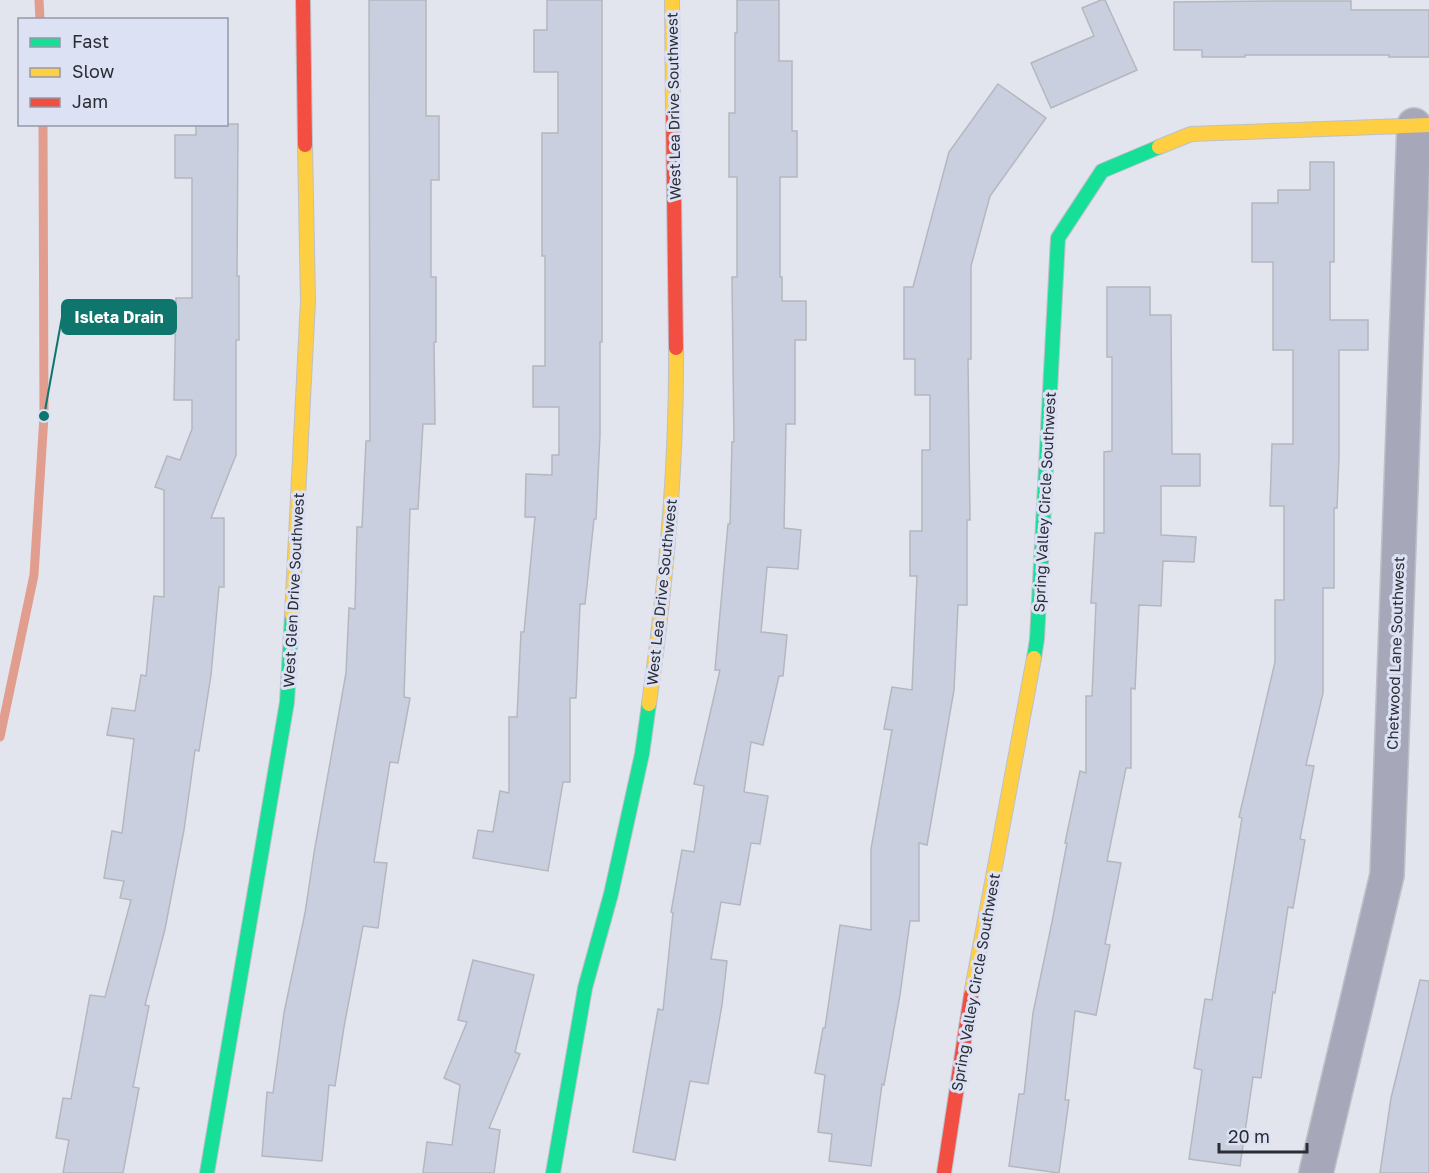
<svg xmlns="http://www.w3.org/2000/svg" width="1429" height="1173" viewBox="0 0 1429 1173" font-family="'Golos Text',sans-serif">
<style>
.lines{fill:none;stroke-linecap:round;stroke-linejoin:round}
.stream{stroke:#e19e8f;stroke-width:9}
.building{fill:#cacfe0;stroke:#b5b7bf;stroke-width:1.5}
.street-casing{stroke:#bec0c8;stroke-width:36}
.fast-casing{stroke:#bec0c8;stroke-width:16}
.slow-casing{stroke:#bec0c8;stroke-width:16}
.jam-casing{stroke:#bec0c8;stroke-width:16}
.street{stroke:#a6a8b9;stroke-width:33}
.fast{stroke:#16e098;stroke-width:14}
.slow{stroke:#ffcf43;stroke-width:14}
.jam{stroke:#f24e42;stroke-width:14}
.labels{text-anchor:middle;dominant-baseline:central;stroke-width:6;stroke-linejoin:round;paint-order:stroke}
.street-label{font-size:15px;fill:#2b2d34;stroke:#dce1f4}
.leader{fill:none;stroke:#0f766e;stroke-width:2}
.callout-dot{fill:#0f766e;stroke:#dce1f4;stroke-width:2}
.callout{fill:#0f766e;stroke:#0f766e;stroke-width:2}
.callout-label{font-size:16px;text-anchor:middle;font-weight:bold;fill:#fff}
</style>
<rect width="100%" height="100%" fill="#e2e4ee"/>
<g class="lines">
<!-- stream -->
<g class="stream">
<polyline points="39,0 40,20"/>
<polyline points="0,737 34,575 44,416 43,124"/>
</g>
</g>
<!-- building -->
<g class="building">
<polygon points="369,0 426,0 426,116 439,116 439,180 431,180 431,277 436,277 436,342 434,342 435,424 423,424 418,509 410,509 404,697 410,698 398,763 390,762 374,862 387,863 378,928 363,926 344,1027 335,1086 329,1085 322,1161 262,1156 267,1092 273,1093 284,1013 305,913 314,853 346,673 349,608 355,609 357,527 362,527 366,441 370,441"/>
<polygon points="547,0 602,0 602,342 600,342 600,435 596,519 594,519 585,604 580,604 576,698 570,698 570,782 563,782 548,871 473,858 478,830 493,832 500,791 509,793 509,717 517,717 521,632 524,632 535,517 525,517 526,474 552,475 552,455 559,455 559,407 533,407 533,366 545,366 545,256 542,256 542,133 558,133 558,72 534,72 534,30 547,30"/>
<polygon points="737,0 779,0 779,61 792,61 792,131 797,131 797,177 780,177 780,277 782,277 782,301 806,301 806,340 795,340 795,424 786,424 784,528 801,530 798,569 767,567 761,632 787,635 783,676 779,676 763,745 751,742 744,792 768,796 760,844 751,843 740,905 721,902 711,959 727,961 722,1005 708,1084 690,1081 675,1160 633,1152 658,1009 663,1010 673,913 671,912 682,850 694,852 704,786 694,784 720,670 715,670 728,524 730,524 732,442 734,442 732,277 737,277 737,177 729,177 729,113 735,113 735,33 737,33"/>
<polygon points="1101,0 1105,0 1137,70 1051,108 1031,63 1094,36 1082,8"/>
<polygon points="1282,1 1351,1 1351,10 1429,10 1429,57 1389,57 1389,55 1245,55 1245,57 1202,57 1202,50 1174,50 1174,2"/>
<polygon points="998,84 1046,118 990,196 971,266 971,359 968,359 970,520 967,520 967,605 958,605 954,690 927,845 919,843 919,921 910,921 900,995 884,1085 882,1084 871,1166 829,1161 832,1134 818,1132 825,1075 815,1073 823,1028 825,1028 840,925 871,930 871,849 892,730 884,729 892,687 912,690 917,576 910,576 910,531 922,531 922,450 930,450 930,395 915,395 915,359 904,359 904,287 913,287 949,152"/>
<polygon points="196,124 238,124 237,276 239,276 239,340 236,340 236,455 211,518 224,518 224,587 219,587 211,675 199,751 195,750 184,830 165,929 145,1005 149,1006 133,1087 139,1088 123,1173 63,1173 69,1140 56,1138 63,1098 71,1099 90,995 105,997 131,900 120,898 124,881 104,878 112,831 122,833 134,739 107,735 112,708 135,711 141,675 146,676 154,596 164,597 164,490 155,487 167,456 180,460 192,429 192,400 174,400 176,298 192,298 192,178 175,178 175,135 196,135"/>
<polygon points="1310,162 1334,162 1334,262 1330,262 1330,320 1368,320 1368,350 1339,350 1339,457 1337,508 1334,508 1334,588 1323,588 1323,693 1306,765 1314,766 1300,839 1305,840 1293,908 1288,907 1275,993 1273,992 1261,1078 1253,1077 1240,1166 1189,1159 1202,1070 1194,1068 1205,999 1212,1000 1242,818 1239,817 1275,662 1275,600 1284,600 1284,506 1270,506 1272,444 1293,444 1293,350 1273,350 1273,262 1252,262 1252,203 1278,203 1278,190 1310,190"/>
<polygon points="1107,287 1150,287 1150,315 1171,315 1172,454 1200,454 1200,486 1161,486 1161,535 1196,537 1194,562 1163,561 1161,606 1139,605 1135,689 1131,688 1131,768 1126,768 1107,861 1121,863 1105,944 1110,945 1096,1015 1075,1011 1065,1100 1069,1100 1059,1173 1009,1166 1019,1094 1024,1094 1033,1013 1052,922 1067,843 1065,843 1080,771 1086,773 1086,696 1092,696 1096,603 1091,603 1095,533 1104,533 1104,452 1112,451 1112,357 1107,357"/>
<polygon points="473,960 534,975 515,1052 520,1054 489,1128 500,1130 494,1173 423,1173 427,1142 452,1145 460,1085 444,1078 467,1022 458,1020"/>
<polygon points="1420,980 1429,981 1429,1173 1380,1173 1391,1098"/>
</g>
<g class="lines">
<!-- street casing -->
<g class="street-casing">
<polyline id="street" points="1316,1173 1387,875 1414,125"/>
</g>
<!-- fast casing -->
<g class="fast-casing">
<g id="fast">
<polyline points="1034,658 1037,639 1058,238 1102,171 1159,147"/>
<polyline points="207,1173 287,702 292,615"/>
<polyline points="553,1173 585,988 611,894 642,754 649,704"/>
</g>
</g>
<!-- slow casing -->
<g class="slow-casing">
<g id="slow">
<polyline points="672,0 673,116"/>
<polyline points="1159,147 1191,134 1429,125"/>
<polyline points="292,615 308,301 305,145"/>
<path d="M649,704C666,586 677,467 676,348"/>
<polyline points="971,995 1034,658"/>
</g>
</g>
<!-- jam casing -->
<g class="jam-casing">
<g id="jam">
<polyline points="303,0 305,145"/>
<polyline points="673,116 676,348"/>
<polyline points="944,1173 971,995"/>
</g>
</g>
<!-- street -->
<use href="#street" class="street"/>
<!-- fast -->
<use href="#fast" class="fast"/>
<!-- slow -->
<use href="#slow" class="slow"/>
<!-- jam -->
<use href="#jam" class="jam"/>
</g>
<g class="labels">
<!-- street labels -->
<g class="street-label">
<text transform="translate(673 106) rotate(-91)">West Lea Drive Southwest</text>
<text transform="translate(1044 502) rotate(-87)">Spring Valley Circle Southwest</text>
<text transform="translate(293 590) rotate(-87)">West Glen Drive Southwest</text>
<text transform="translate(661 592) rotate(-84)">West Lea Drive Southwest</text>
<text transform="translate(1395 653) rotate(-88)">Chetwood Lane Southwest</text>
<text transform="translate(975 982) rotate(-80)">Spring Valley Circle Southwest</text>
</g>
</g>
<!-- callouts -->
<path class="leader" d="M44 416L62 317"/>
<circle class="callout-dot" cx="44" cy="416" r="6"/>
<rect class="callout" x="62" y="300" width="114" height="34" rx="6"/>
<g class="callout-label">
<text x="119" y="323">Isleta Drain</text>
</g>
<!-- legend -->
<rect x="18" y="18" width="210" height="108" fill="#dce1f4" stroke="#9599a7" stroke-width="1.5"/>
<rect x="30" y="38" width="30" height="9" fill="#16e098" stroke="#9599a7" stroke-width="1.5"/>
<text x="72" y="48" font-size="18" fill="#2b2d34">Fast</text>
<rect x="30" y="68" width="30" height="9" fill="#ffcf43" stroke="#9599a7" stroke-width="1.5"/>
<text x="72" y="78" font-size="18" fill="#2b2d34">Slow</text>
<rect x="30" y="98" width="30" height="9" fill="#f24e42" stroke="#9599a7" stroke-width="1.5"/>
<text x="72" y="108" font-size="18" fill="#2b2d34">Jam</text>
<!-- scale -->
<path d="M1219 1143v9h88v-9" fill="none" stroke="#2b2d34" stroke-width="3"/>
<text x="1228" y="1143" font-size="18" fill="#2b2d34" stroke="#dce1f4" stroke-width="4.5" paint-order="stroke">20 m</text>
</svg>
